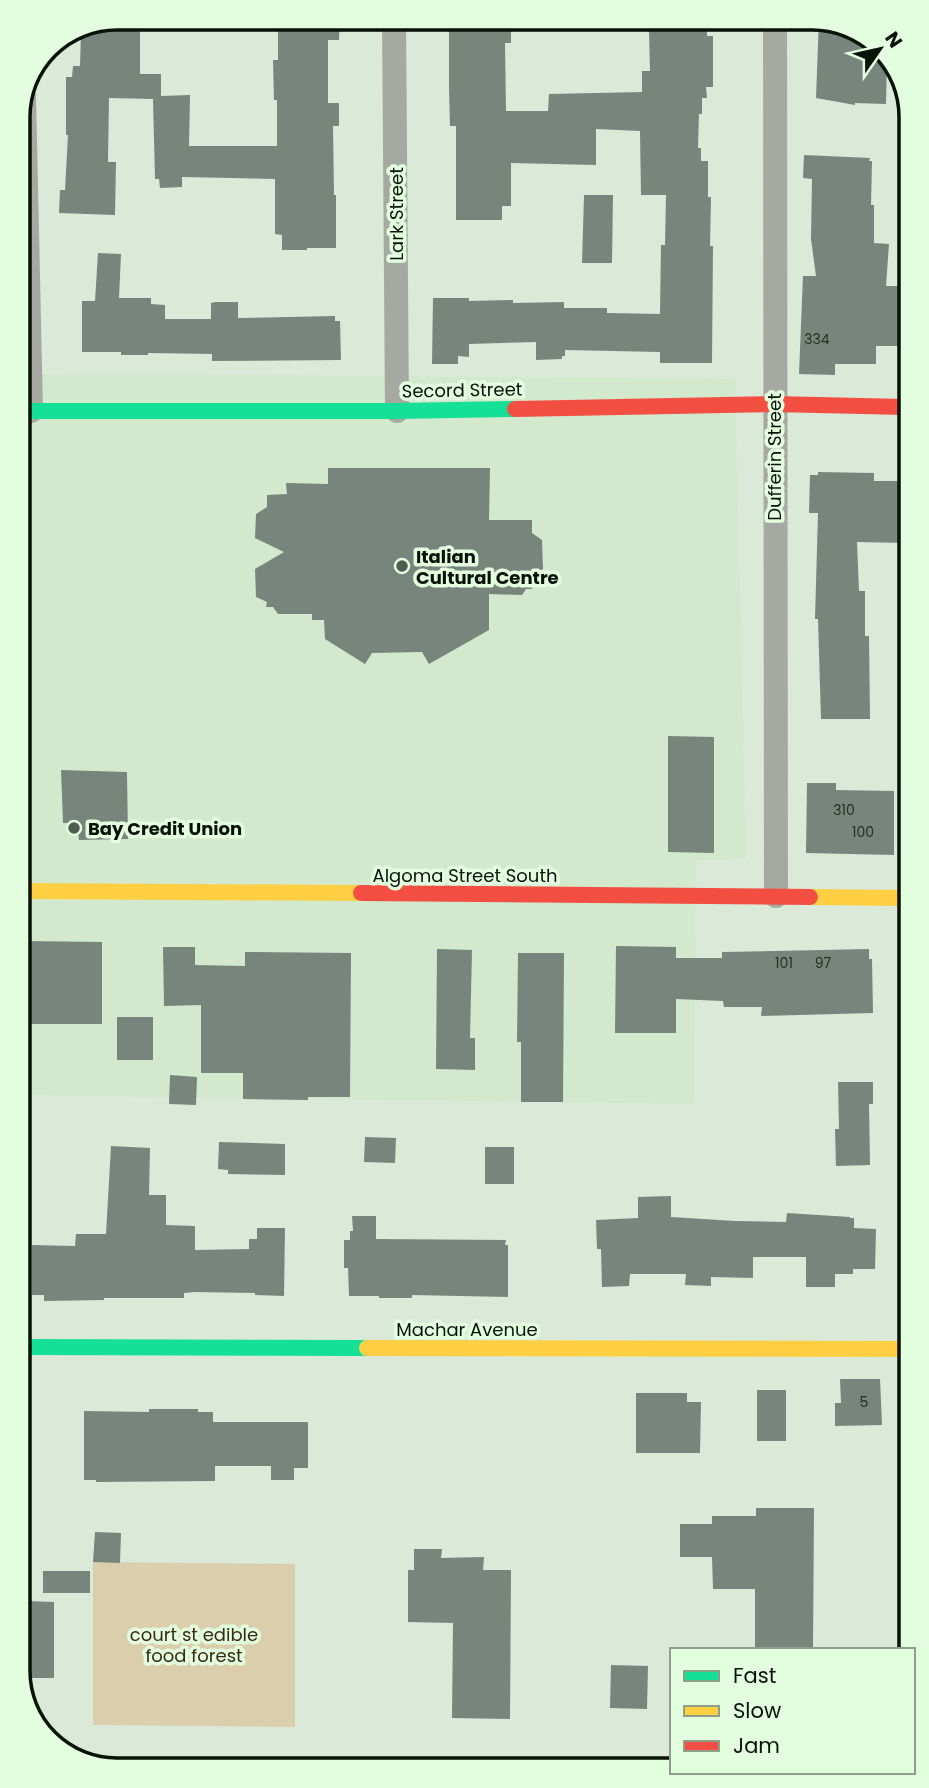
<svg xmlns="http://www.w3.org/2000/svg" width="929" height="1788" viewBox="0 0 929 1788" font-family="Poppins,sans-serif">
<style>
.built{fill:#d2e9ce}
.green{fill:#dbceac}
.building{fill:#77857c}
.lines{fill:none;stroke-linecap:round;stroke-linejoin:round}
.street{stroke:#a6a9a2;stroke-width:24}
.fast{stroke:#16e098;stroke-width:16}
.slow{stroke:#ffcf43;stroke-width:16}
.jam{stroke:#f24e42;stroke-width:16}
.poi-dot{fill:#525d51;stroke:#e3fedf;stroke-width:2.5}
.labels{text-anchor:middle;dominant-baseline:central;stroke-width:7;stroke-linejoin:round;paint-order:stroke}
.number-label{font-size:14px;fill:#242f25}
.street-label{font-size:18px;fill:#091208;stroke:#e3fedf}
.poi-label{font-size:18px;font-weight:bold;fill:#091208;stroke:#e3fedf;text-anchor:start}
.park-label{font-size:18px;fill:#3a2a12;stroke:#e3fedf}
.rim{fill:none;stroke:#091208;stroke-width:3.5}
</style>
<rect width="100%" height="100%" fill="#dbe9d9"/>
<!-- built -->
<polygon class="built" points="135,374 735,379 746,859 696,860 694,1104 22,1095 19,375"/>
<!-- green -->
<polygon class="green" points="93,1562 295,1564 295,1727 93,1725"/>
<!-- building -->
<g class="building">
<polygon points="117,18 140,18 140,74 161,74 161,96 190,95 189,146 277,146 277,100 274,100 273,60 278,60 278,18 340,18 339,40 328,40 328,103 339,103 339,126 333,126 334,195 336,195 336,248 307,248 307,250 282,250 282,235 275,234 275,179 182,177 182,187 160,188 159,179 155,179 153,99 109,98 108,162 116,162 115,215 59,213 60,190 65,190 68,135 66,135 66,77 72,77 73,66 80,66 81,32"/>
<polygon points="454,18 511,18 511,43 505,43 506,111 548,111 549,94 642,92 642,71 650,71 649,30 707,26 707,36 713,36 713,87 706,87 707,98 702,98 702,114 699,114 698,148 701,148 701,161 708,161 708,197 711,197 710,246 713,246 712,363 660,363 660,352 565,350 565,356 562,356 562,359 536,360 536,342 469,344 469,357 458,356 458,364 432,364 433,298 469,298 469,301 513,300 513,303 564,302 564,308 607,308 607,313 660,314 661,245 665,245 666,195 641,195 640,131 596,129 596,165 511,163 511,206 502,206 502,220 456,220 456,126 450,126 449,88 449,30 454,30"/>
<polygon points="819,18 872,38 887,57 886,104 855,103 855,105 816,98"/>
<polygon points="804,155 870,158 869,161 872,161 871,205 874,205 874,243 889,244 886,286 905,286 905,346 876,346 876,364 835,364 835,375 799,374 803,276 816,276 811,239 812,179 803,178"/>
<polygon points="584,195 613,195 612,263 582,263"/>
<polygon points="98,253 121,254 119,298 151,298 151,304 165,305 165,319 211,319 211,303 215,302 238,302 238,318 335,316 335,321 340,321 341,360 212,361 212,354 148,353 148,355 121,355 121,352 82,352 82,301 95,301"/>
<polygon points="328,468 490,468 489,520 532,520 532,533 542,540 543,569 532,575 532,589 526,589 522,595 489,594 489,630 429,664 422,652 372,653 365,664 325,639 324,620 312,620 312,614 278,614 273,607 266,607 267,602 256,597 255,569 284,552 255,538 256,514 267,507 267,495 287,494 286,483 328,484"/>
<polygon points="818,472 874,473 874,481 906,481 906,543 857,542 859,591 865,591 865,636 869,636 870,719 821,719 818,619 815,619 818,513 809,513 810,475 818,475"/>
<polygon points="668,736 714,737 714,853 668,852"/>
<polygon points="61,770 127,772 128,839 79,840 77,823 63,823"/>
<polygon points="807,783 836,783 836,790 894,791 894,855 806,853"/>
<polygon points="22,941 102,942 102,1024 22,1024"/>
<polygon points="616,946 676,947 676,958 722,958 722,952 869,949 869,959 872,959 873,1013 761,1016 762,1007 724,1007 723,1001 676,999 676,1033 615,1033"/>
<polygon points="163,947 195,947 195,965 245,966 245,952 351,953 350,1097 308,1097 308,1100 243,1099 243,1073 201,1073 201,1005 164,1006"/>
<polygon points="437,949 472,950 470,1038 475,1038 475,1070 436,1069"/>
<polygon points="518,953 564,953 563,1102 521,1102 521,1042 517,1042"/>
<rect x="117" y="1017" width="36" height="43"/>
<polygon points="170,1075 197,1077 196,1105 169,1104"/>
<polygon points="838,1082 873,1082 873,1104 869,1104 870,1165 836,1166 835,1129 839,1129"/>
<polygon points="365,1137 396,1138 395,1163 364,1162"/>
<polygon points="219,1142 285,1144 285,1175 228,1174 228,1170 218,1169"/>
<polygon points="111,1146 150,1148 149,1195 166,1195 166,1225 195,1226 195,1250 249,1249 249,1239 257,1239 257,1228 285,1228 284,1296 255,1295 255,1293 195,1292 184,1293 184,1298 104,1298 104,1300 44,1301 44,1295 32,1295 32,1245 75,1246 76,1234 106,1234"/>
<rect x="485" y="1147" width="29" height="37"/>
<polygon points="671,1196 671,1217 735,1221 786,1222 787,1213 850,1217 850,1218 854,1218 854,1228 876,1229 875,1269 853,1269 853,1274 835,1274 835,1287 806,1287 806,1257 753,1257 753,1278 711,1277 711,1286 685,1285 686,1274 630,1274 629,1286 602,1287 601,1249 597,1249 596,1220 638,1218 638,1197"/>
<polygon points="352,1216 376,1216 376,1239 506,1240 505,1245 508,1245 508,1297 412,1295 412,1298 379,1298 379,1296 349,1296 348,1268 344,1268 344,1240 350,1240 350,1231 353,1231"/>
<polygon points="840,1379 880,1379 882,1425 835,1426 835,1403 841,1403"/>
<rect x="757" y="1390" width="29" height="51"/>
<polygon points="636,1393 687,1393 687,1402 701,1402 700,1453 636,1453"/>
<polygon points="149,1409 198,1409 198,1412 213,1412 213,1422 308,1422 308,1468 294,1468 294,1480 271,1480 271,1466 215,1466 215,1481 96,1482 96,1480 84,1480 84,1411 149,1412"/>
<polygon points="756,1508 814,1508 813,1650 755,1650 755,1589 713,1589 712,1557 680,1557 680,1524 712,1524 712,1516 756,1516"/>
<polygon points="95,1532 121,1533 120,1563 93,1562"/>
<polygon points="414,1549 442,1549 441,1558 484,1557 483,1570 511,1570 510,1719 452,1718 453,1623 408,1622 408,1570 414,1570"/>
<rect x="43" y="1571" width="47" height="22"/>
<polygon points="25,1601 54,1602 54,1678 25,1678"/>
<polygon points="611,1665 648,1666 647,1709 610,1708"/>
</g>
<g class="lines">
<!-- street -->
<g class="street">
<polyline points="394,18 397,411"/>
<polyline points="775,18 776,896"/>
<polyline points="24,96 31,411"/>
</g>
<!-- fast -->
<g class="fast">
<polyline points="19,411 397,411 515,409"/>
<polyline points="24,1347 367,1348"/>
</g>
<!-- slow -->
<g class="slow">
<polyline points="21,891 361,893"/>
<polyline points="810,897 908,898"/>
<polyline points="367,1348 910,1349"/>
</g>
<!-- jam -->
<g class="jam">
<polyline points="515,409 774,404 905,407"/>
<polyline points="361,893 810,897"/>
</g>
</g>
<!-- markers -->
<g class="poi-dot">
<circle cx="402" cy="566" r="7"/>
<circle cx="74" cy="828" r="7"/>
</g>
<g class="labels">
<!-- number labels -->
<g class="number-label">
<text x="817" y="339">334</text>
<text x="844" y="810">310</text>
<text x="863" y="832">100</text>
<text x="784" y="963">101</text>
<text x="823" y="963">97</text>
<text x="864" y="1402">5</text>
</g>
<!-- street labels -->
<g class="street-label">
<text transform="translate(396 214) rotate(-90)">Lark Street</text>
<text transform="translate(462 390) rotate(-1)">Secord Street</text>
<text transform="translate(774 457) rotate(-90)">Dufferin Street</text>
<text x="465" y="875">Algoma Street South</text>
<text x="467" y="1329">Machar Avenue</text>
</g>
<!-- poi labels -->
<g class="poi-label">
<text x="416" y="556">Italian<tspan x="416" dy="21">Cultural Centre</tspan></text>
<text x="88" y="828">Bay Credit Union</text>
</g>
<!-- park labels -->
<g class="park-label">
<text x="194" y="1634">court st edible<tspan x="194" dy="21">food forest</tspan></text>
</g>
</g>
<!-- crop -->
<path d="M0 0H929V1788H0ZM117 30H812A87 87 0 0 1 899 117V1671A87 87 0 0 1 812 1758H117A87 87 0 0 1 30 1671V117A87 87 0 0 1 117 30Z" fill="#e3fedf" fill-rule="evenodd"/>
<path class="rim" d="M117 30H812A87 87 0 0 1 899 117V1671A87 87 0 0 1 812 1758H117A87 87 0 0 1 30 1671V117A87 87 0 0 1 117 30Z"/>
<!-- legend -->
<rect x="670" y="1648" width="245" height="126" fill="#e3fedf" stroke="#8ca089" stroke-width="2"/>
<rect x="684" y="1671" width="35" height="10" fill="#16e098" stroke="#8ca089" stroke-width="2"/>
<text x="733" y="1683" font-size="21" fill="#091208">Fast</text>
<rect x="684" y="1706" width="35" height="10" fill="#ffcf43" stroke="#8ca089" stroke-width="2"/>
<text x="733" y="1718" font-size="21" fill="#091208">Slow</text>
<rect x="684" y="1741" width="35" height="10" fill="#f24e42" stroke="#8ca089" stroke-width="2"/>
<text x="733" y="1753" font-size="21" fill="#091208">Jam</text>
<!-- north arrow -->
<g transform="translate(880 49) rotate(56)" stroke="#e3fedf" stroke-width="5" paint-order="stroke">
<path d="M0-5L12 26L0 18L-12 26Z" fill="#091208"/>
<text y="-10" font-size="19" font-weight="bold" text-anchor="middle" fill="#091208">N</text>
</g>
</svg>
